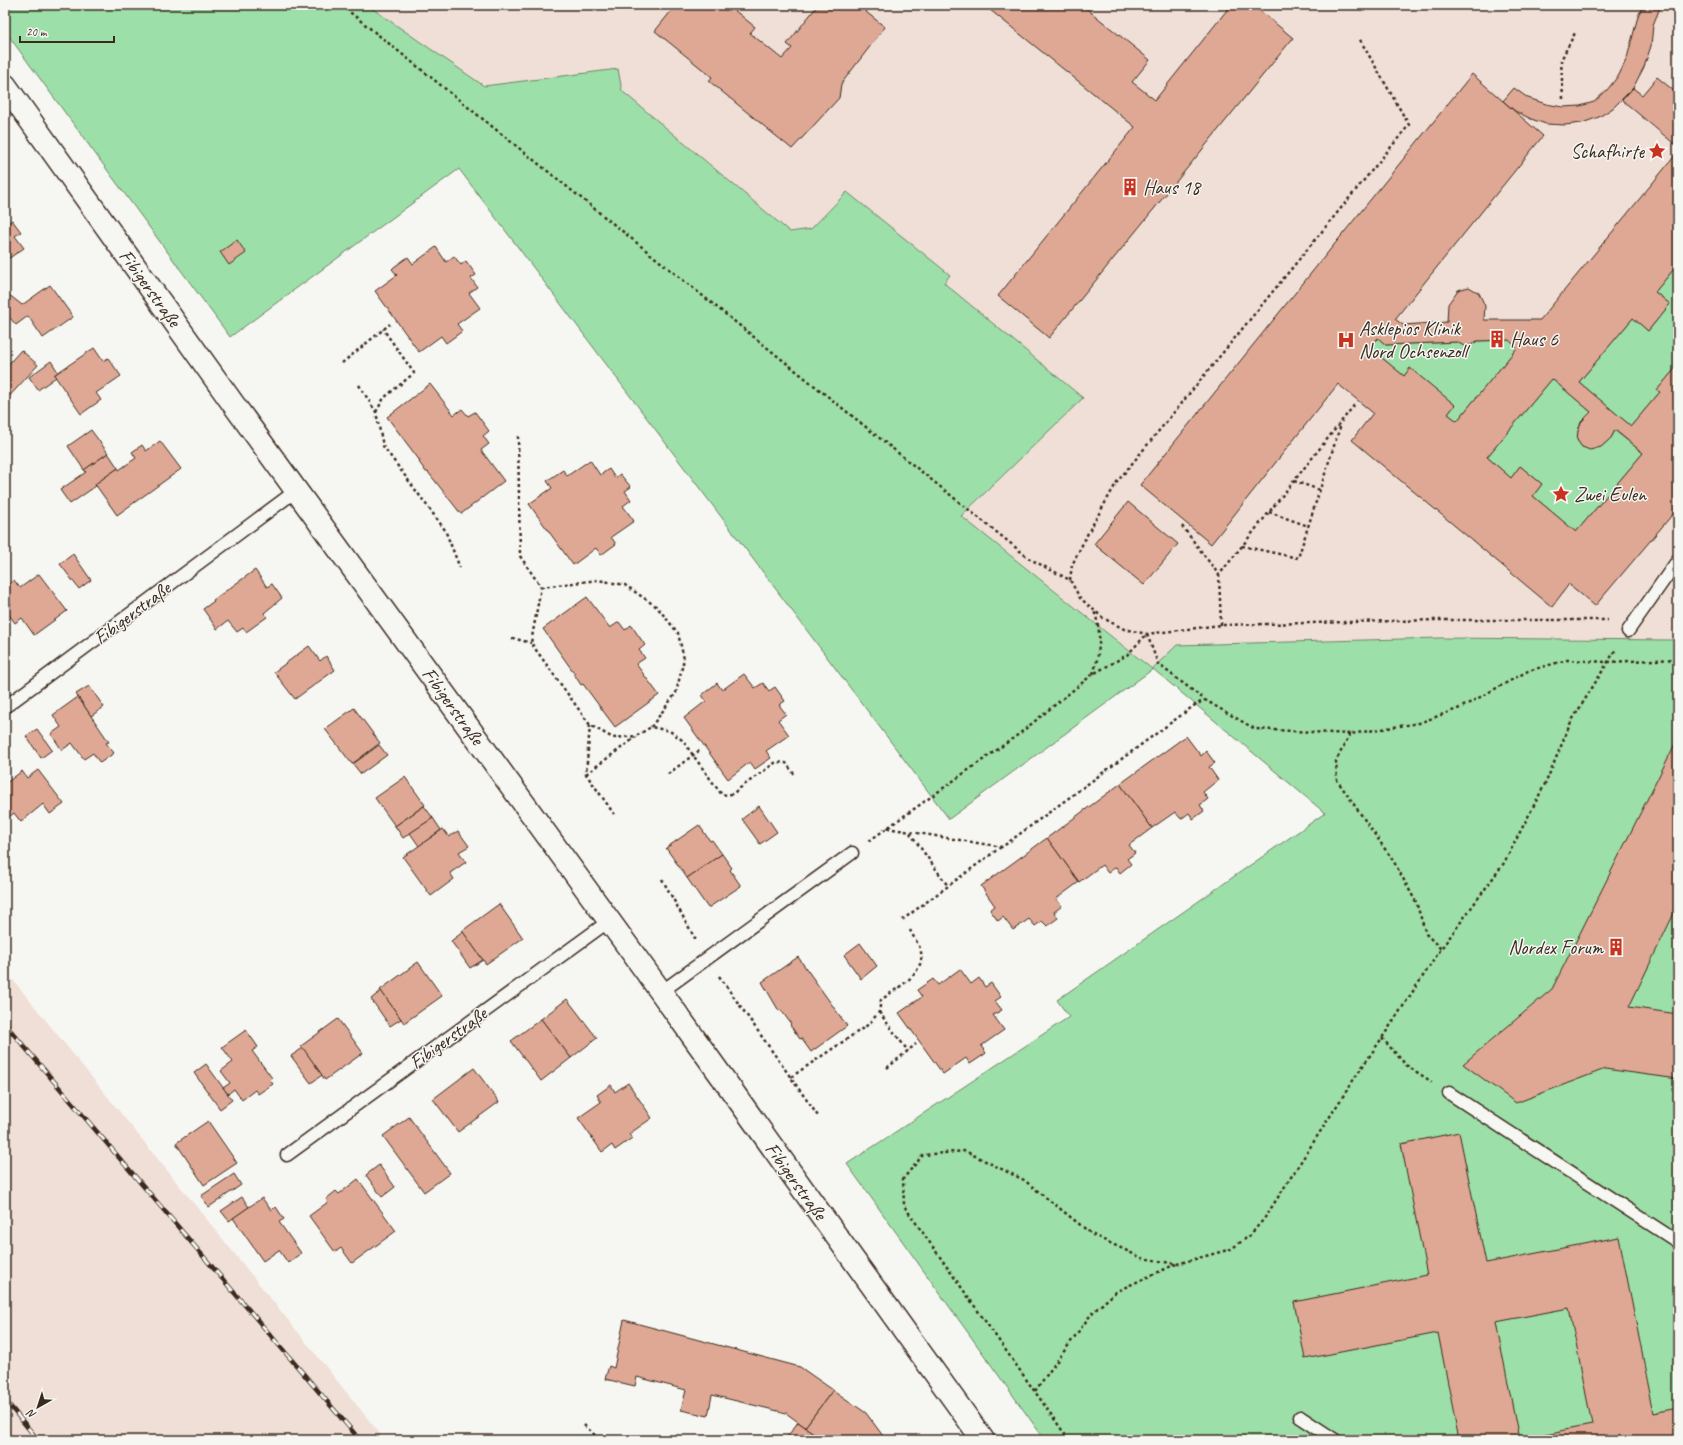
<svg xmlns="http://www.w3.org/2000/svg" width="1683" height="1445" viewBox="0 0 1683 1445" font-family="Caveat,sans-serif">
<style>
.built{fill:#efdfd6}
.green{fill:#9ddfa9;stroke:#6c8464}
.building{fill:#dea894;stroke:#3b2a1e;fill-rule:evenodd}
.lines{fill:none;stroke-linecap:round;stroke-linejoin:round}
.service-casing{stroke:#3b2a1e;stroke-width:15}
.minor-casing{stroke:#3b2a1e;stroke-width:25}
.path{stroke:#3b2a1e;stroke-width:2.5;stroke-dasharray:3 3;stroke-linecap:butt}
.service{stroke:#f6f6f2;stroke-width:12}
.minor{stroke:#f6f6f2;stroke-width:22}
.rail-casing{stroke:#3b2a1e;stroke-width:4.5}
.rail{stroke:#f6f6f2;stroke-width:3;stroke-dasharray:9;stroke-linecap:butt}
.labels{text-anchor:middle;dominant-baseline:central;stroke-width:3;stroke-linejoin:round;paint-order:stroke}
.poi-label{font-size:20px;fill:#3b2a1e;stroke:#f6f6f2;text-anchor:start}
.street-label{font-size:20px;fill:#3b2a1e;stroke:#f6f6f2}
</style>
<rect width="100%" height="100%" fill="#f6f6f2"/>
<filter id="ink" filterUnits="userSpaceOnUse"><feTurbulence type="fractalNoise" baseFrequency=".025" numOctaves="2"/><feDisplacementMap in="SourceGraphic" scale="8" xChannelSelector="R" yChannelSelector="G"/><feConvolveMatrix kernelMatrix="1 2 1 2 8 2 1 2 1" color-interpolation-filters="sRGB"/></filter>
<g filter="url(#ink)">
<!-- built -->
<g class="built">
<polygon points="367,5 1678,5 1678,632 1673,640 1440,638 1158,664 1153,669 961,516 1083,398 943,283 950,276 847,192 811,229 790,232 622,91 618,69 484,86"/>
<polygon points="5,970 385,1440 9,1440 5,1434"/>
</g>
<!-- green -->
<g class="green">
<polygon points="5,5 367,5 484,86 618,69 622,91 790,232 811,229 847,192 950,275 944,283 1083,398 961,516 1152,669 1177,645 1440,638 1673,640 1678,632 1678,1440 1045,1440 847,1164 1069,1017 1057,1000 1325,813 1153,669 949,819 459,169 230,337 5,31 5,10 7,8"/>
<polygon points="1678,264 1678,365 1657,390 1660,392 1631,426 1579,382 1633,318 1648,331 1670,304 1655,292"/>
<polygon points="1378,338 1386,345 1457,342 1464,346 1471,345 1477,341 1509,340 1517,348 1457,421 1448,414 1455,405 1410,369 1404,376 1370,348"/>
<path d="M1552,379L1591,412C1581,422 1578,426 1577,440L1582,447H1601L1611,438L1615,431L1643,453L1576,532L1533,496L1542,484L1520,466L1511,478L1487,457Z"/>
</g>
<!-- building -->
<g class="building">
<polygon points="676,5 728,5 755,27 750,33 782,59 792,48 787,44 818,5 825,5 828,7 829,5 872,5 866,12 885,27 841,84 839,98 792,149 709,81 712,77 655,31"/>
<polygon points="984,5 1082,5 1150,60 1132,82 1155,100 1231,5 1253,5 1293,38 1049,338 998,296 1135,127"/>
<polygon points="1643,5 1661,5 1653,25 1651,46 1644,67 1633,88 1613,108 1599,117 1582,123 1565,125 1546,124 1531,119 1515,111 1503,101 1514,88 1528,98 1546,104 1563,107 1580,106 1594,102 1607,90 1619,75 1627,58 1638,16"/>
<path d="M1472,74L1543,136L1395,319L1403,325L1447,322L1448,304L1458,290L1469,287L1479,293L1485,306L1484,320H1540L1678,152V264L1655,292L1670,304L1648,331L1633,318L1579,382L1631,426L1660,392L1657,390L1678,365V508L1595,606L1569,584L1552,607L1352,440L1373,413L1338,384L1211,544L1140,485ZM1378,338L1386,345L1457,342L1464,346L1471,345L1477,341L1509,340L1517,348L1457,421L1448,414L1455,405L1410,368L1404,376L1370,348ZM1552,379L1591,412L1581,422L1578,431L1577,440L1582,447L1590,450L1601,447L1611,438L1615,430L1643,453L1576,532L1533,496L1542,484L1520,466L1511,478L1487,457Z"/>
<polygon points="1657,77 1678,94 1678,147 1622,100 1633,88 1642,95"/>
<polygon points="12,220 21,232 15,236 24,248 5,261 5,222 6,224"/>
<polygon points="237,240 246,253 229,265 220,252"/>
<polygon points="436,247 446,262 454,256 461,265 466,261 476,275 471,278 477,287 469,293 480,308 457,324 462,331 461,332 446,343 441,336 419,352 375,291 397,275 392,269 394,267 408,257 413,264"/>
<polygon points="50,285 73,317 43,338 28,316 16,325 5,312 5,298 8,294 22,305"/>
<polygon points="94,348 103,361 108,358 121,376 96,393 101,400 81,414 54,375"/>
<polygon points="21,350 38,365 5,401 5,368"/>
<polygon points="51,361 58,372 54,375 56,377 38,390 29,377"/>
<polygon points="430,384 454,415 462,409 468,416 475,412 489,431 483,436 489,444 481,450 504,481 461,514 428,472 426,472 419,462 420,461 387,417"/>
<polygon points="91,430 108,453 84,470 68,446"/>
<polygon points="160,441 181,469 117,515 95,484 118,468 119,470 136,458 132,452 142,445 146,451"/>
<polygon points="108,453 118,468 95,484 96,486 70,504 60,490 86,472 84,470"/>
<polygon points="590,460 600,475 609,469 615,478 620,474 631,487 625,491 631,500 623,506 634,521 611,537 616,544 601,555 596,548 573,565 529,504 552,488 547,481 548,480 563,470 567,476"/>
<polygon points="1128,502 1178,544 1144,585 1094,544"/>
<polygon points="73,554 91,580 79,589 60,564"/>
<polygon points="255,570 267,587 272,584 282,598 264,613 267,617 246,632 243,628 237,632 228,621 217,629 203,609 214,601 213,600"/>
<polygon points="39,574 67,611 34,635 22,618 15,623 5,609 11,604 5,596 5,587 14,580 20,588"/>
<polygon points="587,597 610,628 619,622 625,630 631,625 645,645 639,650 645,658 636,664 659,695 615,727 583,684 581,685 574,674 575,674 543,629"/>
<polygon points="309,646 320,661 326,656 335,670 295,699 274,672"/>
<polygon points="744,674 755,688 763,683 769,691 775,687 785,701 779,705 786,714 778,720 789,735 766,751 771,758 755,769 750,762 728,779 684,718 706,701 702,695 717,683 722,690"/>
<polygon points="89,686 104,707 91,716 76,694"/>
<polygon points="78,697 109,742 106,743 114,753 100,763 93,753 84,759 72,743 62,750 51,734 61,727 53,715"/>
<polygon points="354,708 380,743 352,764 325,729"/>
<polygon points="37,729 52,750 41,758 26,736"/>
<polygon points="1186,736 1201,756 1206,751 1215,763 1209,767 1218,780 1203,792 1208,799 1200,805 1204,811 1193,819 1189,813 1181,819 1175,812 1152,828 1120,784"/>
<polygon points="1678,738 1678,905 1629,1007 1678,1014 1678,1079 1605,1069 1516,1103 1463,1064 1552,989"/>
<polygon points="379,745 387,755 361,774 353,764"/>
<polygon points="38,770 64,804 50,814 43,804 21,822 14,813 9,817 5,812 5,784 22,771 27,778"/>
<polygon points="405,777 425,805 395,826 375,798"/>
<polygon points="1120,784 1152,828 1129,845 1135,853 1127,859 1131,864 1120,873 1116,867 1108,873 1102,865 1079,882 1047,838"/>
<polygon points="424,806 433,818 403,838 395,826"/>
<polygon points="759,806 777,832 760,844 742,819"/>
<polygon points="433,818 441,830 419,846 410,833"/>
<polygon points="699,825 710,841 712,840 722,854 687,878 666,848"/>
<polygon points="443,829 449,837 458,831 469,846 459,852 466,862 450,873 454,879 431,896 403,857"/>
<polygon points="1047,838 1079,882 1056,899 1062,906 1054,912 1058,918 1047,926 1042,921 1035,926 1029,919 1013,930 1003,917 998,921 990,910 995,906 981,886"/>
<polygon points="722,854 732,868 730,870 741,886 708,908 687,878"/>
<polygon points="499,904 523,938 486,964 462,931"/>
<polygon points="463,932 483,960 470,968 451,941"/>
<polygon points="860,943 877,966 861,979 844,955"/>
<polygon points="798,957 847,1026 811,1052 801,1038 800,1039 790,1025 791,1024 781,1010 779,1011 762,982"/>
<polygon points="418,962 442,996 404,1023 380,990"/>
<polygon points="960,969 971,984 979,978 985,987 991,983 1001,997 995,1001 1002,1010 993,1015 1004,1030 981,1046 986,1053 985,1054 970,1064 966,1058 943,1074 899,1013 922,997 917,990 933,979 938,985"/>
<polygon points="381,991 401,1019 390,1026 371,999"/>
<polygon points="567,999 597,1038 571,1058 541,1019"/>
<polygon points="338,1019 363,1053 325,1080 301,1046"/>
<polygon points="541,1019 571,1058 541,1081 511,1041"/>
<polygon points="246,1030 258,1047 252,1051 272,1078 270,1080 273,1084 258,1094 255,1090 242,1100 234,1089 228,1094 223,1088 230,1083 221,1071 233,1062 222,1047"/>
<polygon points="303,1048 322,1075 311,1083 291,1056"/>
<polygon points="206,1064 232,1100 220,1109 194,1073"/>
<polygon points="474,1068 499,1102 458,1132 433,1099"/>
<polygon points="628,1083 652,1118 629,1134 632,1138 615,1150 612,1145 602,1152 578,1118 601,1102 597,1095 611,1085 615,1092"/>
<polygon points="409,1117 450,1173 424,1192 383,1136"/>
<polygon points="208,1121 237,1163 204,1185 176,1143"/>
<path d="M1459,1132L1486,1263L1619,1237L1654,1413L1678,1408V1440H1459L1438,1333L1305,1359L1294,1302L1427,1275L1401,1144ZM1569,1308L1592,1425L1519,1439L1496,1322Z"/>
<polygon points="379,1165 395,1187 382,1197 366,1175"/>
<polygon points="234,1174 241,1185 209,1207 201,1196"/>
<polygon points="358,1179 396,1231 352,1263 341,1248 335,1252 309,1216 328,1202 326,1199 336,1191 339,1194"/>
<polygon points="242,1197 249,1207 229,1221 221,1211"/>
<polygon points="262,1198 271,1210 276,1207 284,1219 279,1222 301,1253 288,1263 279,1250 263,1261 233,1218"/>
<polygon points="624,1320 800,1367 833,1390 805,1427 786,1413 712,1395 708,1416 681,1410 686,1390 637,1377 635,1386 605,1379 609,1366 614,1368"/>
<polygon points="833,1390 866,1413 886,1440 823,1440 805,1427"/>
<polygon points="798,1422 812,1432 807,1440 785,1440"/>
</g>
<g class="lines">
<!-- service casing -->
<g class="service-casing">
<g id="service">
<polyline points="1628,631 1678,560"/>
<polyline points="5,707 297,490"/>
<polyline points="661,992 852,853"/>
<polyline points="1449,1093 1678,1242"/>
<polyline points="287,1155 609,921"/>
<polyline points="1300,1417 1335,1440"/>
</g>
</g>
<!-- minor casing -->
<g class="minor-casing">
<polyline id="minor" points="5,85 234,405 661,992 983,1440"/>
</g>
<!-- path -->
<g class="path">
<polyline points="341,5 1030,559 1070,580 1080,598 1103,618 1124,629 1147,634 1221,625 1438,620 1608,620"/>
<polyline points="1563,99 1561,60 1576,31"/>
<polyline points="342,363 390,324"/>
<polyline points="359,385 376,412 383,446 445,530 460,568"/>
<polyline points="376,412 384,398 414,373 383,329"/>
<polyline points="518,436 520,556 541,587 531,643 590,725 613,738 636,736 651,727 670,731 682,740 722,795 732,794 776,762 786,763 794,774"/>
<polyline points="1294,481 1320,490"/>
<polyline points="1269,512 1308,526"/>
<polyline points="1182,526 1219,575"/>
<polyline points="1242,546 1298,558 1341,424"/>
<polyline points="1070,580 1072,565 1089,531 1117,482 1409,125 1359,38"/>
<polyline points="541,587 598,580 625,585 657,607 678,633 684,659 676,693 651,727"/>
<polyline points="1221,625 1219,575 1356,403"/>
<polyline points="512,638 531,643"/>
<path d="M1093,674C1100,654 1102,631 1094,611"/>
<polyline points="590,725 586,774 614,814"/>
<polyline points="1350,734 1336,761 1337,780 1394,862 1416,902 1426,934 1441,949"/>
<polyline points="586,774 636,737"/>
<polyline points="668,774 700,750"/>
<polyline points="887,828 1002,847 1195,705 1205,700"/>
<polyline points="910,833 948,886"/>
<polyline points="869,841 1019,734 1093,674 1127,655 1147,634 1158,664 1205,700 1255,729 1350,734 1419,723 1460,708 1528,671 1567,660 1607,662 1678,659"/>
<polyline points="662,879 696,940"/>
<polyline points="902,920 1001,847"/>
<polyline points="719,976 818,1116"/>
<polyline points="879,1012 908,1051"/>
<polyline points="1382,1038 1406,1065 1432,1082"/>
<polyline points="887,1068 916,1044"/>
<path d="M791,1077L869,1024L879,1012L881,1000C896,988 925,975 921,952C920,945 913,937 910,930"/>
<polyline points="1035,1391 1092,1313 1117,1291 1176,1264"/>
<polyline points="584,1425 600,1440"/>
<polyline points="1069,1440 904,1206 903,1179 923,1155 965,1151 1024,1180 1093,1235 1142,1258 1177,1264 1231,1249 1249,1236 1264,1219 1356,1076 1382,1038 1441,949 1504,863 1546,782 1571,722 1616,649"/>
</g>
<!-- service -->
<use href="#service" class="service"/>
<!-- minor -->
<use href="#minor" class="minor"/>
<!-- rail casing -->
<g class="rail-casing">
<g id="rail">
<polyline points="5,1024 360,1440"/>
<polyline points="5,1400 38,1440"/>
</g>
</g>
<!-- rail -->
<use href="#rail" class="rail"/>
</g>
</g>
<!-- icons -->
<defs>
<g id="sight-bare" transform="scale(1.38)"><path d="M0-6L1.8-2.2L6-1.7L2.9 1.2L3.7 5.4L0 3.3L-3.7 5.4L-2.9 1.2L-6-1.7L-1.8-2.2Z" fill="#c8321e" stroke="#f6f6f2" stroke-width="2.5" paint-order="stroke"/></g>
<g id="building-bare" transform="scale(1.38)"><path d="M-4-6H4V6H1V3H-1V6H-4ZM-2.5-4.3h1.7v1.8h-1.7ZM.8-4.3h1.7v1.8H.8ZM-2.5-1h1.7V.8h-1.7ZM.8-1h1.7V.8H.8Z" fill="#c8321e" stroke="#f6f6f2" stroke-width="2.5" paint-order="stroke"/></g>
<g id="hospital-bare" transform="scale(1.38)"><path d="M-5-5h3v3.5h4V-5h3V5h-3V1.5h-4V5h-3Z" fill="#c8321e" stroke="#f6f6f2" stroke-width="2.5" paint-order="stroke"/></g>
</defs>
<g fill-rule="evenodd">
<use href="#sight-bare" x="1657" y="151"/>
<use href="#building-bare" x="1130" y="187"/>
<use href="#building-bare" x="1497" y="339"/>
<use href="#hospital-bare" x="1346" y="340"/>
<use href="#sight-bare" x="1561" y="494"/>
<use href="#building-bare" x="1616" y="947"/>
</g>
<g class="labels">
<!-- poi labels -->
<g class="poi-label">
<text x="1644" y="151" text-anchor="end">Schafhirte</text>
<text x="1143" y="187">Haus 18</text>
<text x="1359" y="328">Asklepios Klinik<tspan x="1359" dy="23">Nord Ochsenzoll</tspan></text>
<text x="1510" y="339">Haus 6</text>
<text x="1574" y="494">Zwei Eulen</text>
<text x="1603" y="947" text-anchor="end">Nordex Forum</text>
</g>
<!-- street labels -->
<g class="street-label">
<text transform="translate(150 288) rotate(54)">Fibigerstraße</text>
<text transform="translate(132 613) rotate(-37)">Fibigerstraße</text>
<text transform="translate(453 706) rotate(54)">Fibigerstraße</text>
<text transform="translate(448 1038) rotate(-36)">Fibigerstraße</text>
<text transform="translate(796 1181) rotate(54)">Fibigerstraße</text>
</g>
</g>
<!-- margin -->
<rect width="1683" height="1445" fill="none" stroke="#f6f6f2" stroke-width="20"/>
<rect x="10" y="10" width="1663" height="1425" fill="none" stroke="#3b2a1e" stroke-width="1.5" filter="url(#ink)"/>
<!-- north arrow -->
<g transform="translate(38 1407) rotate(219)" stroke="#f6f6f2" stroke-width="3" paint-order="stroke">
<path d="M0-3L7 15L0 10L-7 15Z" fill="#3b2a1e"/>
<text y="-6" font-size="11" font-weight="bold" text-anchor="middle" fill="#3b2a1e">N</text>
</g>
<!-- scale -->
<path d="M20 36v6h94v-6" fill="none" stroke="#3b2a1e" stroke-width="2"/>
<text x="26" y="36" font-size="12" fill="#3b2a1e" stroke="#f6f6f2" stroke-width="3" paint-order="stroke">20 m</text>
</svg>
